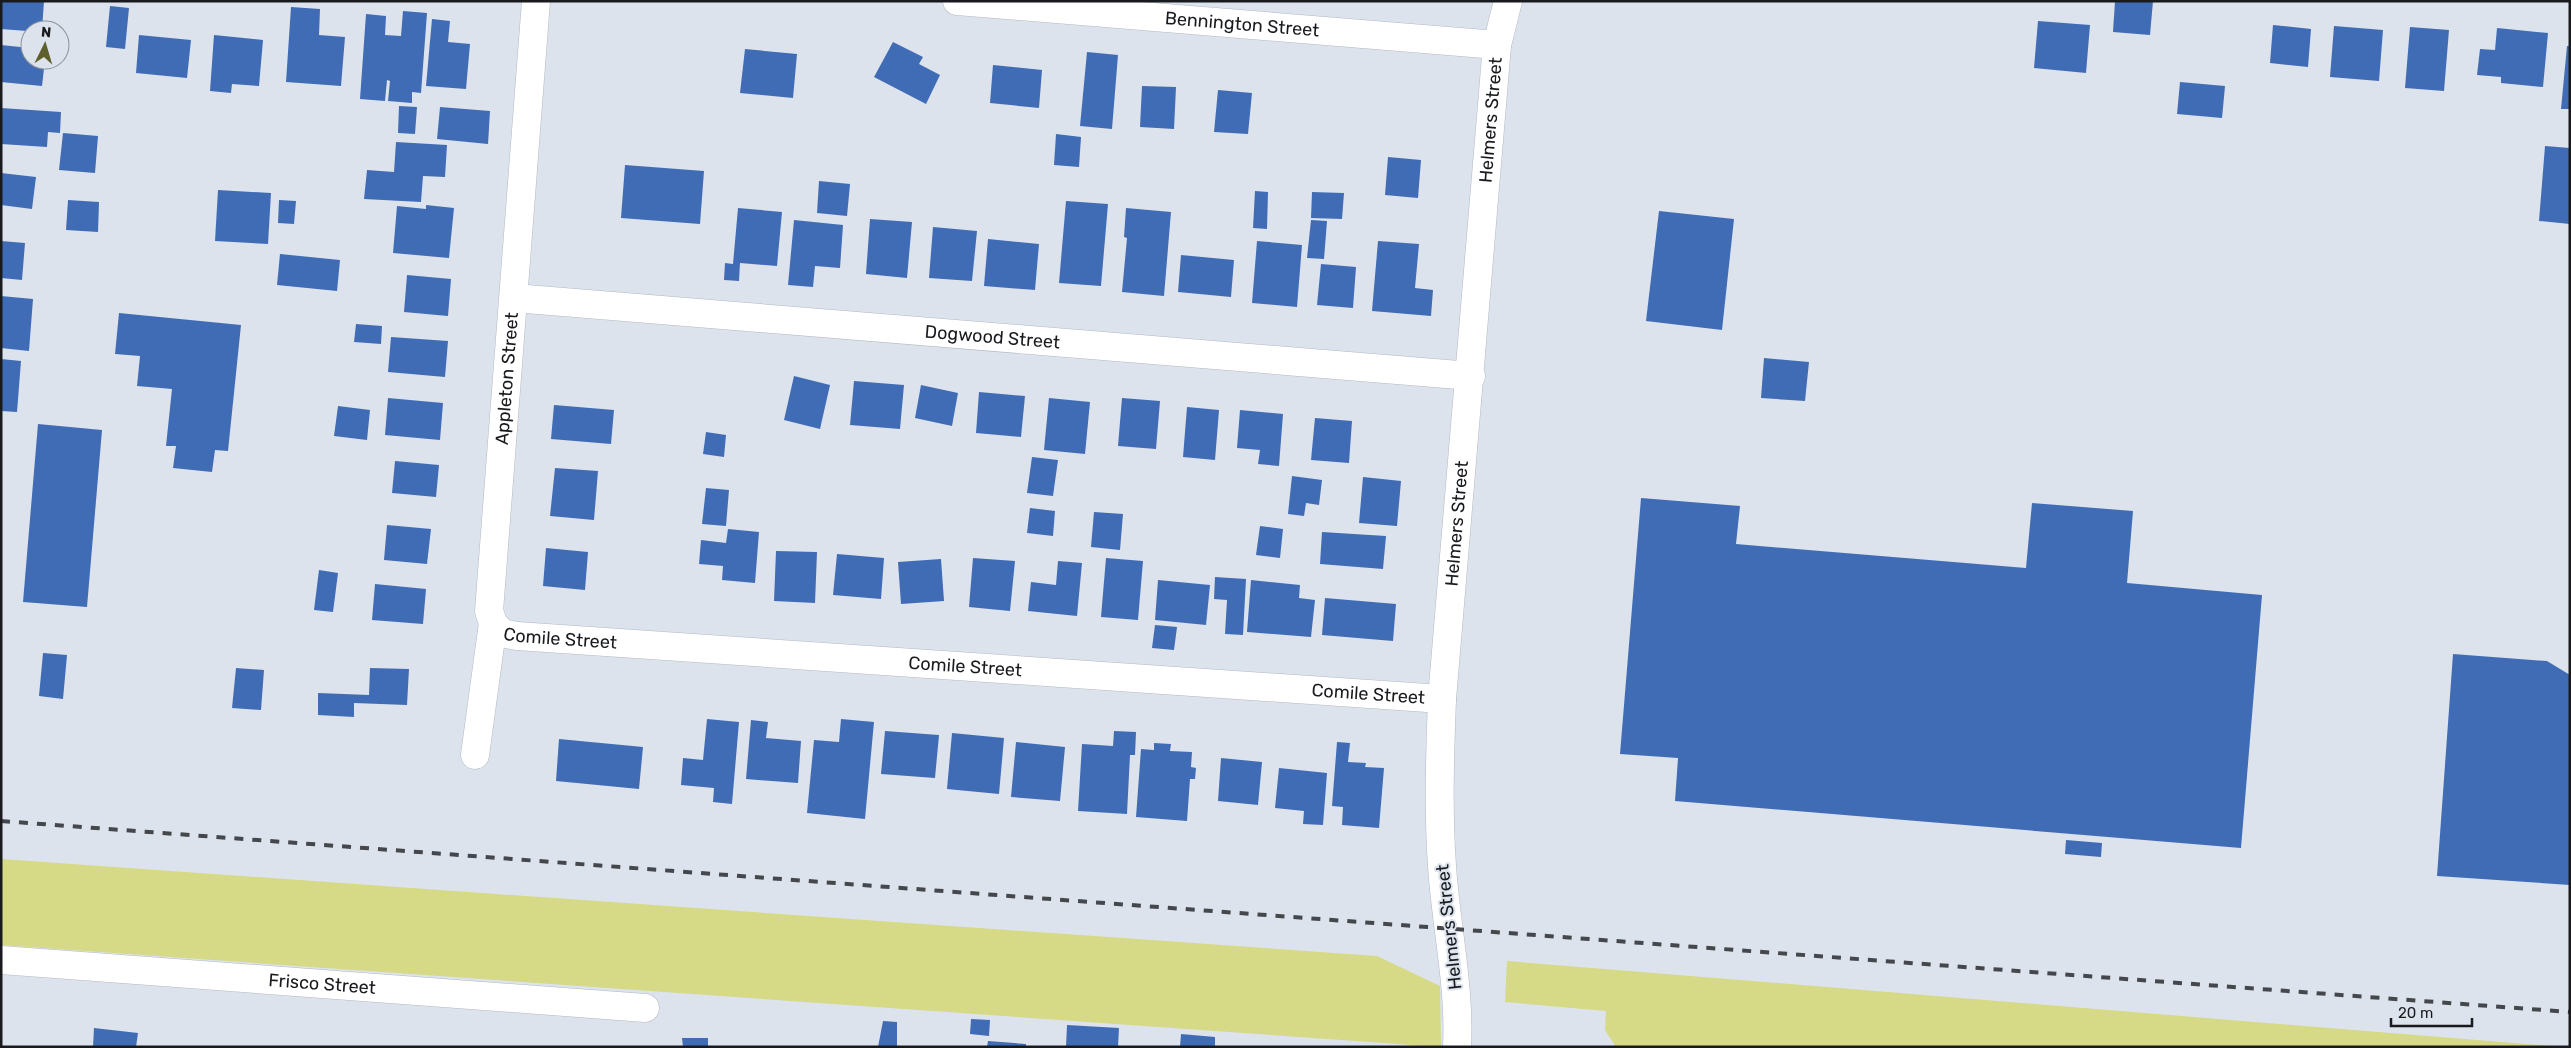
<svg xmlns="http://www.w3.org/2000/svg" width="2571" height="1048" viewBox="0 0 2571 1048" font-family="Rubik,sans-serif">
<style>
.green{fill:#d6d985}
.building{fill:#406cb5}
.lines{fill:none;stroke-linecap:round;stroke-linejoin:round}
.minor-casing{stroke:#b3b9c2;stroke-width:29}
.minor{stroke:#fff;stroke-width:28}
.rail{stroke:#44474c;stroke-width:4;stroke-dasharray:9 9;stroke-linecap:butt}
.labels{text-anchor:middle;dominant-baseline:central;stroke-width:4;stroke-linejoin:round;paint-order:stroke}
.street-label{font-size:18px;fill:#181a1e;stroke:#dde3ed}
</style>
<rect width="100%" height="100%" fill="#dde3ed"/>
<!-- green -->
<g class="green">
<polygon points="1,859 1377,956 1440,986 1441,1047 1,945"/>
<polygon points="1507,961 2562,1047 1616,1047 1605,1030 1606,1011 1505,1002"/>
</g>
<!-- building -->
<g class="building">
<polygon points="1,1 44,1 42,30 30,30 30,39 27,39 27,31 1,29"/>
<polygon points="2115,1 2153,1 2150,35 2113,32"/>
<polygon points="110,6 129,8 125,49 106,47"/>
<polygon points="291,7 320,9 319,35 345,37 341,86 286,82"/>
<polygon points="403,11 427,13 421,93 412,92 412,103 388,101 390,81 387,80 385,101 360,99 366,14 386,16 385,35 401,36"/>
<polygon points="432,19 450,21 448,42 470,44 466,89 426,86"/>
<polygon points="2038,21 2090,25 2086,73 2034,68"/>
<polygon points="2273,25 2311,29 2308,67 2270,63"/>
<polygon points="2334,26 2383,30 2379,81 2330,77"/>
<polygon points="2410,27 2449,30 2444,91 2405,88"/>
<polygon points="2497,28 2548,33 2543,87 2501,83 2501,77 2477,75 2480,49 2495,50"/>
<polygon points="139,35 191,40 187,78 136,73"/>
<polygon points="214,35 263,40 259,86 232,84 231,93 210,91"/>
<polygon points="893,42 923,57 919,64 940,75 926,104 874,77"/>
<polygon points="1,45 30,48 30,60 45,60 42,86 1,82"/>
<polygon points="2567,46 2570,46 2570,109 2561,109"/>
<polygon points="745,49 797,54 793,98 740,93"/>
<polygon points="1087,52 1118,55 1112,129 1080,126"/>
<polygon points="993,65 1042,70 1039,108 990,103"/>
<polygon points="2180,82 2225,86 2222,118 2177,114"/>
<polygon points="1142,86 1176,87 1174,129 1140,127"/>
<polygon points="1218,90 1252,93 1248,134 1214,132"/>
<polygon points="399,106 417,107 415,134 398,133"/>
<polygon points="440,107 490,111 488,144 437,139"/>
<polygon points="1,108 61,112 60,133 48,132 47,147 1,144"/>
<polygon points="63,133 98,136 95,173 59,170"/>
<polygon points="1056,134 1081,137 1079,167 1054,165"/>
<polygon points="396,142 447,145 445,177 423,176 421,202 364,199 367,170 394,172"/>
<polygon points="2545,146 2570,148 2570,224 2539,221"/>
<polygon points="1388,157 1421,160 1418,198 1385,195"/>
<polygon points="625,165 704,171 700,224 621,218"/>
<polygon points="1,173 36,177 32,209 1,205"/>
<polygon points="819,181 850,184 847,216 817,213"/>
<polygon points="218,190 271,193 268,244 215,241"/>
<polygon points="1255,191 1268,192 1267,229 1253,228"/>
<polygon points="1312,192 1344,193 1342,219 1311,218"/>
<polygon points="68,200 99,202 98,232 66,230"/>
<polygon points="279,200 296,201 294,224 278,223"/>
<polygon points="1066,201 1108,204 1101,286 1059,283"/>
<polygon points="426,205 454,208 449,258 393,253 397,206 426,209"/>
<polygon points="738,208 782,212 777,266 740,263 739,281 724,280 725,263 733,264"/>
<polygon points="1126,208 1171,212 1164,296 1122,292 1127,238 1124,237"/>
<polygon points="1659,211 1734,219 1722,330 1646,321"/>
<polygon points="870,219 912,222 907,278 866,274"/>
<polygon points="794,220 843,225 840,268 815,266 813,287 788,285"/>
<polygon points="1311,220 1327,221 1324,259 1307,258"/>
<polygon points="933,227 977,231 972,281 929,278"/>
<polygon points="988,239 1039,244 1035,290 984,286"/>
<polygon points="1,241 25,243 22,280 1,278"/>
<polygon points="1257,241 1302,245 1297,307 1252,303"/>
<polygon points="1378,241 1419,244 1415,288 1433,290 1431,316 1372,311"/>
<polygon points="280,254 340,260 337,291 277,285"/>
<polygon points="1181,255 1234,260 1231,297 1178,292"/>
<polygon points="1321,264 1356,267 1353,308 1317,305"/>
<polygon points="407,275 451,279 448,316 404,312"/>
<polygon points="1,296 33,299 29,351 1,348"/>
<polygon points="119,313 241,325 228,451 215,450 212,472 173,468 176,446 166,446 172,389 137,386 140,356 115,354"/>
<polygon points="356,324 382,326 381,344 354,342"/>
<polygon points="391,337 448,341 445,377 388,372"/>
<polygon points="1764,358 1809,362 1805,401 1761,398"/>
<polygon points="1,359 21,361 17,412 1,411"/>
<polygon points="794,376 830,385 820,429 784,420"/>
<polygon points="854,381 904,385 900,429 850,425"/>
<polygon points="921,385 958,393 952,426 915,418"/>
<polygon points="979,392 1025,396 1021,437 976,433"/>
<polygon points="388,398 443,403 440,440 385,435"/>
<polygon points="1049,398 1090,402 1085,454 1044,450"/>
<polygon points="1122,398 1160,401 1156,449 1118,446"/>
<polygon points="554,405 614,410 611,444 551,439"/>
<polygon points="338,406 370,410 367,440 334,436"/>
<polygon points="1187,407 1219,410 1215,460 1183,457"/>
<polygon points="1240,410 1283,414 1279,466 1258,464 1260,450 1237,448"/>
<polygon points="1315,418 1352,421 1349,463 1311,460"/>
<polygon points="38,424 102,430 87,607 23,602"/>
<polygon points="706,432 726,435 724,457 703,454"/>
<polygon points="1032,457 1058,460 1053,496 1027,493"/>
<polygon points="395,461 439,465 436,497 392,493"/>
<polygon points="555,468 598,471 594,520 550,516"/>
<polygon points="1292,476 1322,480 1319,505 1306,503 1304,516 1288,514"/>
<polygon points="1363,477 1401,481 1397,526 1359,523"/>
<polygon points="706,488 729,490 726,526 702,524"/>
<polygon points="1641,498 1740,506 1736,544 2026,568 2032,503 2133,511 2127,583 2262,595 2241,848 1675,801 1678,758 1620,754"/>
<polygon points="1030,508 1055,511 1053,536 1027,533"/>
<polygon points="1094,512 1123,514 1120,550 1091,547"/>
<polygon points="387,525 431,529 427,564 384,560"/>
<polygon points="1260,526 1283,529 1280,558 1256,555"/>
<polygon points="728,529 759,532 755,583 722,580 723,566 699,564 701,540 726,543"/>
<polygon points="1322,532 1386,536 1383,569 1320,564"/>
<polygon points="546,548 588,552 585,590 543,586"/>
<polygon points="776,551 817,552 815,603 774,601"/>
<polygon points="837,554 884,558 881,599 833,595"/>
<polygon points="973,558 1015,561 1010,611 969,607"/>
<polygon points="1106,558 1143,561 1138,620 1101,617"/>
<polygon points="941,559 944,601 901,604 898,562"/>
<polygon points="1058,561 1082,563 1077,616 1028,611 1031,582 1056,585"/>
<polygon points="319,570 338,573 333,612 314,610"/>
<polygon points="1215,577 1246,579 1243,635 1225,634 1227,600 1214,599"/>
<polygon points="1158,580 1210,585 1206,625 1155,620"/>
<polygon points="1251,580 1300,585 1299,598 1315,600 1311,637 1247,632"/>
<polygon points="375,584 426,589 423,624 372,620"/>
<polygon points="1325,598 1396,604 1393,641 1322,635"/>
<polygon points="1155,625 1177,627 1174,650 1152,648"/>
<polygon points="43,653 67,655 63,699 39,696"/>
<polygon points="2453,654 2547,661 2570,675 2570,885 2437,876"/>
<polygon points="236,668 264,670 261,710 232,708"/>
<polygon points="370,668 409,669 407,705 354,703 354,717 318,715 318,693 369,695"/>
<polygon points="707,719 739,722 732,804 713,802 714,788 681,785 683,758 703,760"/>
<polygon points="841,719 874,722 865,819 807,813 814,740 839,742"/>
<polygon points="751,720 768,722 766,738 801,741 798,783 746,779"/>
<polygon points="885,731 939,735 935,778 881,774"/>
<polygon points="1114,731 1136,732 1135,755 1130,755 1127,814 1078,811 1082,744 1113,746"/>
<polygon points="952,733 1004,738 999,794 947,789"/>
<polygon points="559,739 643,747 639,789 556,781"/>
<polygon points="1016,742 1065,747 1060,801 1011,797"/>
<polygon points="1337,742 1350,743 1348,762 1366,763 1365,767 1384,768 1379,828 1342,825 1343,807 1332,806"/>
<polygon points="1154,743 1171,744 1170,751 1192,752 1191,767 1196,768 1195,779 1190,779 1187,821 1136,817 1141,749 1154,750"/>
<polygon points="1221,758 1262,762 1258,805 1218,801"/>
<polygon points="1279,768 1327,773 1323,825 1303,824 1304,811 1275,808"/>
<polygon points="2066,840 2102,843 2101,857 2065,854"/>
<polygon points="971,1019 990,1020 989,1036 970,1034"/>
<polygon points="883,1021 897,1022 897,1047 878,1047"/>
<polygon points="1067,1025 1119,1028 1118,1047 1066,1047"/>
<polygon points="94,1028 138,1033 136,1047 93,1047"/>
<polygon points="1181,1034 1215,1037 1215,1047 1180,1047"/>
<polygon points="682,1038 708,1038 708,1047 683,1047"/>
<polygon points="988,1041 1026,1044 1026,1047 987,1047"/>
</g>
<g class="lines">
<!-- minor casing -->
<g class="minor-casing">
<g id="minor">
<path id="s1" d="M957,1L1497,45"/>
<path id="s2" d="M514,298L1471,376"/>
<path id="s3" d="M493,623L502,633L517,636L1442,699"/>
<path id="s4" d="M475,755L493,623L489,611L536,1"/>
<path id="s5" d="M1,960L645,1008"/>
<path id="s6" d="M1457,1047C1460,985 1446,927 1442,866C1438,810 1440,754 1442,699L1497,45L1508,1"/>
</g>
</g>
<!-- minor -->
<use href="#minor" class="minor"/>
<!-- rail -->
<polyline class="rail" points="1,821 2570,1012"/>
</g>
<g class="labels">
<!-- street labels -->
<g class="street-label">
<text stroke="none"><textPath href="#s1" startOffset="286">Bennington Street</textPath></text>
<text stroke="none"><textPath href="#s6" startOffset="930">Helmers Street</textPath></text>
<text stroke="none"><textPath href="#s2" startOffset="480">Dogwood Street</textPath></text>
<text stroke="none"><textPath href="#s4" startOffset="379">Appleton Street</textPath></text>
<text stroke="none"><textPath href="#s6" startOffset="525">Helmers Street</textPath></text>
<text stroke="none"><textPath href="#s3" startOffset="72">Comile Street</textPath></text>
<text stroke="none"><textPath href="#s3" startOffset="478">Comile Street</textPath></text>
<text stroke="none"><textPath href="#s3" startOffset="882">Comile Street</textPath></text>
<text transform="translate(1449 927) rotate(-96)">Helmers Street</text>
<text stroke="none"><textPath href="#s5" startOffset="322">Frisco Street</textPath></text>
</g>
</g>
<!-- border -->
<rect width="2571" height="1048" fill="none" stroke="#181a1e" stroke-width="5"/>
<!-- north arrow -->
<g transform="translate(45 45) rotate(5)"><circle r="24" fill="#dde3ed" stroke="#8e939a"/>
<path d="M0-4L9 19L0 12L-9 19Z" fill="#5e5f2d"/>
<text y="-8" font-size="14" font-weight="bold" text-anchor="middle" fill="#181a1e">N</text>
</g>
<!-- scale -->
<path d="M2391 1018v8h81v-8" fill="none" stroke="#181a1e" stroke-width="2.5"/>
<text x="2398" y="1018" font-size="15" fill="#181a1e" stroke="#dde3ed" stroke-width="4" paint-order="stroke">20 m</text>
</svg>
